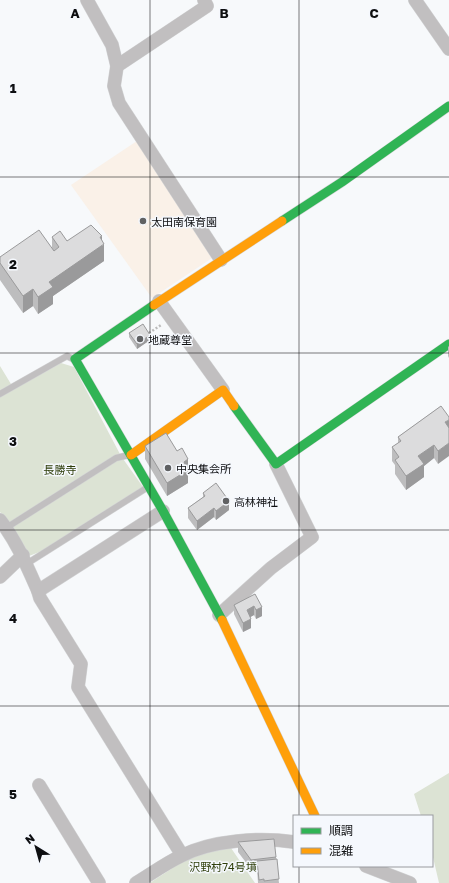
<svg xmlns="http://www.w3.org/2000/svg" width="449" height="883" viewBox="0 0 449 883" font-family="'Golos Text','Noto Sans JP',sans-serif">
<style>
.education{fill:#faf1e8}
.green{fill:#dce3d4}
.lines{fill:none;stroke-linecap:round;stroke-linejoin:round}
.lane-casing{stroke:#d3d4d5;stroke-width:7}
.street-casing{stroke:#d3d4d5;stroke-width:14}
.fast-casing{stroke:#d3d4d5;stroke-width:10}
.slow-casing{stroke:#d3d4d5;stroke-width:10}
.path{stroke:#bbb;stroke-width:2.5;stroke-dasharray:2 2;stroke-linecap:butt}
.lane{stroke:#c1bfc0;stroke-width:6}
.street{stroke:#c1bfc0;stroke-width:13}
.fast{stroke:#30b455;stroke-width:9}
.slow{stroke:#ff9f0a;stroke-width:9}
.wall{fill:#bdbdbe}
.shaded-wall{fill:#9a9a9b}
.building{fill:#dcdcdd;stroke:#9a9a9b}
.grid{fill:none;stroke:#0e0f11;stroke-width:1;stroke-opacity:0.55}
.poi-dot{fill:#606163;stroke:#f5f8fd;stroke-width:1.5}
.labels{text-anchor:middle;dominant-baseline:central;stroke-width:3;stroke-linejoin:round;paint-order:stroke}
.poi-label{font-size:11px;fill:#0e0f11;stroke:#f5f8fd;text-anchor:start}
.park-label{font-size:11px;fill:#2e3e0a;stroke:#f5f8fd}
.grid-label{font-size:13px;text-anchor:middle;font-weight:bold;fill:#0e0f11;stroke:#f5f8fd;stroke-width:3;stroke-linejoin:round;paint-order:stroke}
</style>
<rect width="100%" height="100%" fill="#f7f9fb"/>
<!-- education -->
<polygon class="education" points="137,141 212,258 152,298 71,185"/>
<!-- green -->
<g class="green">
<polygon points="61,363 74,367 121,456 143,487 42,551 29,556 18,535 0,512 0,366 14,389"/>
<polygon points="449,773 449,883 439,883 432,853 432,816 421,816 414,794"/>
<path d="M231,848L255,883H150C181,862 193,853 231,848Z"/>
</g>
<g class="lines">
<!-- lane casing -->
<g class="lane-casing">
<g id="lane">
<polyline points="0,394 67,356 73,359"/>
<polyline points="6,528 116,458 129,455"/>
<polyline points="27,566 31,561 148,487"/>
</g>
</g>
<!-- street casing -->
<g class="street-casing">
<g id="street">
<polyline points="87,0 112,45 117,66 114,86 119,103 221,260"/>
<polyline points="415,0 449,49"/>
<polyline points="117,66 207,6 204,0"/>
<polyline points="159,301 223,390"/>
<path d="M0,520C17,542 27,566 38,591L163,511"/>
<polyline points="0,577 23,555"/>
<polyline points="38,591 40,598 81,664 78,687 182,855"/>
<polyline points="219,615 271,568 312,537 276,464"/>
<polyline points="39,785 99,883"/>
<polyline points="366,866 410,883"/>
<path d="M136,883C151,874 166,863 181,856C212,840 260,837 294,842"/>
</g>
</g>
<!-- fast casing -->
<g class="fast-casing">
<g id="fast">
<polyline points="282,221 342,182 449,106"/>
<polyline points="154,305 75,359 163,511 222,620"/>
<polyline points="234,406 276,464 449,344"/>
</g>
</g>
<!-- slow casing -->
<g class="slow-casing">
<g id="slow">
<polyline points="154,305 282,221"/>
<polyline points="131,455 223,390 234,406"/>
<polyline points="222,620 315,816"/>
</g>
</g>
<!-- path -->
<polyline class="path" points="149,333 161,325"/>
<!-- lane -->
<use href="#lane" class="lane"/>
<!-- street -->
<use href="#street" class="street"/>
<!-- fast -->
<use href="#fast" class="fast"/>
<!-- slow -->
<use href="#slow" class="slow"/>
</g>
<!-- wall -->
<g class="wall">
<polygon points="52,237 67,241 102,240 104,261 53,296 53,304 38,314 33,306 23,313 0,280 0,257 52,249"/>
<polygon points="129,333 150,340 137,349 129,337"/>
<polygon points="449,346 449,358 448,356 448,347"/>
<polygon points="441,406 438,464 434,458 424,466 424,477 406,490 395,474 395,465 392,461 392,447 398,443 398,437"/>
<polygon points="145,446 177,451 188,459 188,483 167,496 145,459"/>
<polygon points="203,493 229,510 216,520 214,517 197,530 188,518 188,508 203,497"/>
<polygon points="255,594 262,616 256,619 254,615 250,617 251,628 243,632 234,614 234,605"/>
<polygon points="238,842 276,857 279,883 258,883 257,868 251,869 238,852"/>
</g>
<!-- shaded-wall -->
<g class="shaded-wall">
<polygon points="102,236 102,246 104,244 104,261 53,296 53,304 38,314 38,297 49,282"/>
<polygon points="33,289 33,306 23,313 23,296"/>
<polygon points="150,335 150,340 137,349 137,344"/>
<polygon points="449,420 449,433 445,422"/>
<polygon points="449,443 449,456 438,464 438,451"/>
<polygon points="434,445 434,458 424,466 424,477 406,490 406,476 418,456"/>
<polygon points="188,459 188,483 167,496 167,483 184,462"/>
<polygon points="229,501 229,510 216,520 216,511"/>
<polygon points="214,508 214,517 197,530 197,521"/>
<polygon points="254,606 254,615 247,619 247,610"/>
<polygon points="262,607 262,616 256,619 256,610"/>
<polygon points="251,619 251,628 243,632 243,623"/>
</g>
<!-- building -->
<g class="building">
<polygon points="91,225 102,236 100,237 104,244 49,282 53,287 38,297 33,289 23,296 0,263 0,257 39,230 54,251 59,247 52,237 60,231 67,241"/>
<polygon points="143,324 150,335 137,344 129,333"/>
<polygon points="441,406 449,417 449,420 445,422 449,428 449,443 438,451 434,445 418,456 424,464 406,476 395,460 399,457 392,447 401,441 398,437"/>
<polygon points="166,433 177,451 182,448 188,459 184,462 188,470 167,483 145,446"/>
<polygon points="216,483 229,501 216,511 214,508 197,521 188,508 205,496 203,493"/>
<polygon points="255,594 262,607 256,610 254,606 247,610 251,619 243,623 234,605"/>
<polygon points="274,839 276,857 251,860 238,842"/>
<polygon points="277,859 279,879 264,881 264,879 259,880 257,861"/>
</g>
<!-- grid -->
<path class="grid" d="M150,0V883M299,0V816M0,177H449M0,353H449M0,530H449M0,706H449M299,866V883"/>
<!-- markers -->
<g class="poi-dot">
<circle cx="143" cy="221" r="4"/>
<circle cx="140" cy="339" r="4"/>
<circle cx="168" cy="468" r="4"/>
<circle cx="226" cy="501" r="4"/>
</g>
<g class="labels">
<!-- poi labels -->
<g class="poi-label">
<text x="151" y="221">太田南保育園</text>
<text x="148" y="339">地蔵尊堂</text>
<text x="176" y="468">中央集会所</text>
<text x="234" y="501">高林神社</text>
</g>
<!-- park labels -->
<g class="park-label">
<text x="60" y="469">長勝寺</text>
<text x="223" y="866">沢野村74号墳</text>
</g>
</g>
<g class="grid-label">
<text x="75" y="18">A</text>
<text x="224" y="18">B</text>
<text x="374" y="18">C</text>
<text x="13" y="93">1</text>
<text x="13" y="269">2</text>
<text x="13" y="446">3</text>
<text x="13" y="623">4</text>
<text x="13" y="799">5</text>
</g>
<!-- legend -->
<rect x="293" y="815" width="140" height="52" fill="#f5f8fd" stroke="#999b9f"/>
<rect x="301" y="828" width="20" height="6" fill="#30b455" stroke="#999b9f"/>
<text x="329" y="835" font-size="12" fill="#0e0f11">順調</text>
<rect x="301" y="848" width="20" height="6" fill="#ff9f0a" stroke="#999b9f"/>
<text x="329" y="855" font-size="12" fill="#0e0f11">混雑</text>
<!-- north arrow -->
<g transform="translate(36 847) rotate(323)" stroke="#f5f8fd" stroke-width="3" paint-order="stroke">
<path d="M0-3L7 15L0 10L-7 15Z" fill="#0e0f11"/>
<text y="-6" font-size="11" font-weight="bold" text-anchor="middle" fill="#0e0f11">N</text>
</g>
</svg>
